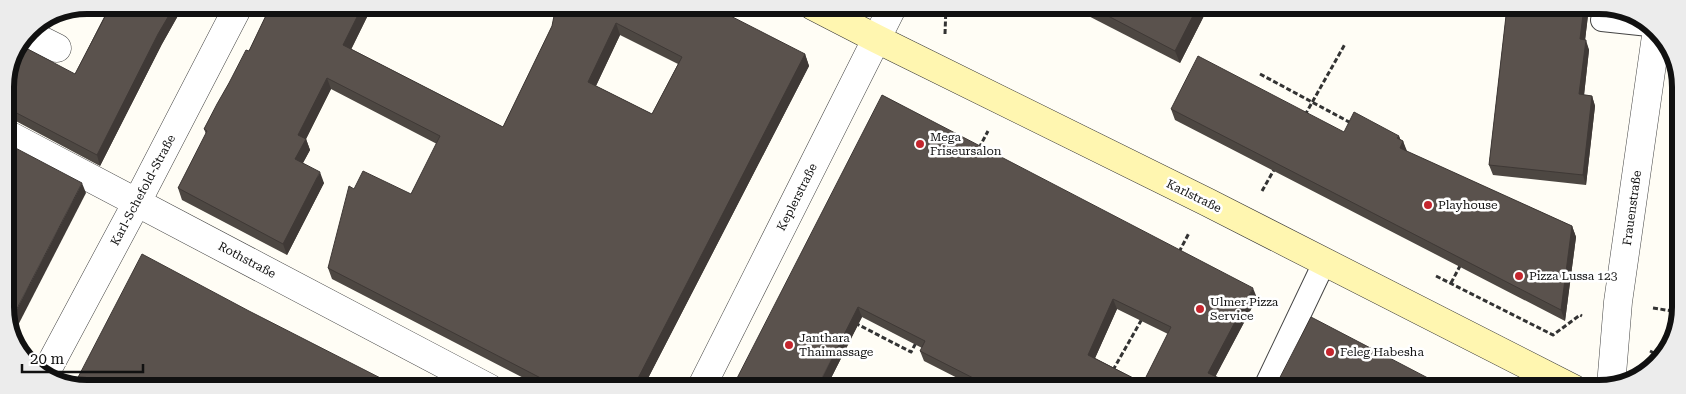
<svg xmlns="http://www.w3.org/2000/svg" width="1686" height="394" viewBox="0 0 1686 394" font-family="'Roboto Serif',serif">
<style>
.lines{fill:none;stroke-linecap:round;stroke-linejoin:round}
.lane-casing{stroke:#444;stroke-width:24}
.street-casing{stroke:#444;stroke-width:29}
.secondary-casing{stroke:#333;stroke-width:29}
.path{stroke:#333;stroke-width:3;stroke-dasharray:5 2.5;stroke-linecap:butt}
.lane{stroke:#fff;stroke-width:22}
.street{stroke:#fff;stroke-width:28}
.secondary{stroke:#fff6b0;stroke-width:28}
.wall{fill:#4d4742;fill-rule:evenodd}
.shaded-wall{fill:#3f3936}
.building{fill:#5a524d;stroke:#3f3936;fill-rule:evenodd}
.poi-dot{fill:#c4262e;stroke:#fff;stroke-width:2}
.labels{text-anchor:middle;dominant-baseline:central;stroke-width:5;stroke-linejoin:round;paint-order:stroke}
.poi-label{font-size:12px;fill:#111;stroke:#fff;text-anchor:start}
.street-label{font-size:12px;fill:#111;stroke:#fff}
.rim{fill:none;stroke:#111;stroke-width:6}
</style>
<rect width="100%" height="100%" fill="#fffdf5"/>
<g class="lines">
<!-- lane casing -->
<g class="lane-casing">
<g id="lane">
<polyline points="1602,20 1649,25"/>
<polyline points="1264,389 1324,263"/>
</g>
</g>
<!-- street casing -->
<g class="street-casing">
<g id="street">
<polyline points="27,33 57,48"/>
<polyline points="5,133 489,388"/>
<polyline points="45,374 137,202 239,5"/>
<polyline points="1611,386 1618,302 1657,29"/>
<polyline points="701,388 893,6"/>
</g>
</g>
<!-- secondary casing -->
<g class="secondary-casing">
<polyline id="secondary" points="813,6 877,39 1207,202 1574,389"/>
</g>
<!-- path -->
<g class="path">
<polyline points="945,34 946,6"/>
<polyline points="1260,74 1351,123"/>
<polyline points="1305,115 1345,44"/>
<polyline points="979,148 988,131"/>
<polyline points="1262,191 1275,168"/>
<polyline points="1179,252 1189,233"/>
<polyline points="1436,276 1553,335 1580,315 1582,316"/>
<polyline points="1451,283 1461,264"/>
<polyline points="1653,308 1679,312"/>
<polyline points="855,323 911,352 917,341"/>
<polyline points="1650,351 1660,356"/>
<polyline points="1113,370 1142,319"/>
</g>
<!-- lane -->
<use href="#lane" class="lane"/>
<!-- street -->
<use href="#street" class="street"/>
<!-- secondary -->
<use href="#secondary" class="secondary"/>
</g>
<!-- wall -->
<g class="wall">
<polygon points="87,5 184,5 162,44 100,166 12,119 5,118 5,82 75,74 105,15"/>
<path d="M271,5H366L369,13L351,49L503,127L552,26L556,6L805,54L809,66L643,388H543L332,279L328,268L354,189L411,194L437,144L331,89L306,139L310,150L303,163L324,183L287,255L182,200L178,188L206,134L204,129L229,83L249,51ZM620,35L678,64L652,114L596,86Z"/>
<polygon points="1069,6 1209,6 1180,63"/>
<polygon points="1370,6 1434,6 1433,16 1371,8"/>
<polygon points="1507,7 1589,7 1585,40 1589,50 1584,95 1592,96 1595,106 1586,185 1493,175 1489,165"/>
<path d="M882,95L1257,298L1215,377L1241,388H977L924,361L920,351L922,348L862,317L826,388ZM1117,309L1168,334L1143,383L1095,358Z"/>
<polygon points="1171,109 1344,132 1399,136 1400,139 1403,141 1406,151 1572,226 1576,237 1565,321 1175,120"/>
</g>
<!-- shaded-wall -->
<g class="shaded-wall">
<polygon points="175,5 184,5 162,44 100,166 97,155 158,34"/>
<polygon points="363,5 366,5 369,13 348,56 343,45"/>
<polygon points="1198,6 1209,6 1180,63 1175,51"/>
<polygon points="1429,6 1434,6 1433,16"/>
<polygon points="1584,7 1589,7 1584,49 1580,39"/>
<polygon points="616,23 620,35 592,94 588,82"/>
<polygon points="1586,40 1589,50 1583,104 1579,94"/>
<polygon points="805,54 809,66 643,388 633,388"/>
<polygon points="327,78 331,89 306,139 310,150 299,170 295,159 298,135"/>
<polygon points="1592,96 1595,106 1586,185 1583,175"/>
<polygon points="1399,136 1402,144 1403,141 1407,151 1404,159 1397,138"/>
<polygon points="320,172 324,183 287,255 283,244"/>
<polygon points="82,183 86,193 13,335 8,326"/>
<polygon points="1572,226 1576,237 1565,321 1561,310"/>
<polygon points="1253,288 1257,298 1212,383 1208,373"/>
<polygon points="1113,299 1117,309 1092,365 1088,355"/>
<polygon points="858,307 862,317 826,388 817,388"/>
</g>
<!-- building -->
<g class="building">
<polygon points="102,5 175,5 158,34 97,155 9,109 5,108 5,82 22,46 75,74 109,9"/>
<path d="M271,5H363L343,45L503,127L552,26L556,6H711L805,54L633,388H560L328,268L349,186L354,189L363,171L411,194L440,136L327,78L298,135L306,139L295,159L320,172L283,244L178,188L207,131L204,129L217,104L229,83L246,50L249,51ZM616,23L682,57L652,114L588,82Z"/>
<polygon points="1089,6 1198,6 1175,51"/>
<polygon points="1507,7 1584,7 1580,39 1586,40 1579,94 1592,96 1583,175 1489,165"/>
<polygon points="1198,56 1344,132 1354,112 1399,136 1397,138 1403,141 1400,148 1572,226 1561,310 1171,109"/>
<path d="M882,95L1253,288L1208,373L1241,388H980L983,383L920,351L925,341L858,307L817,388H732ZM1113,299L1171,327L1143,383L1088,355Z"/>
<polygon points="6,143 82,183 8,326 7,323"/>
<polygon points="1679,243 1679,323 1666,347"/>
<polygon points="142,254 249,311 400,388 150,387 146,384 145,387 73,387"/>
<polygon points="1311,317 1449,389 1274,389"/>
</g>
<!-- markers -->
<g class="poi-dot">
<circle cx="920" cy="144" r="5"/>
<circle cx="1428" cy="205" r="5"/>
<circle cx="1519" cy="276" r="5"/>
<circle cx="1200" cy="309" r="5"/>
<circle cx="789" cy="345" r="5"/>
<circle cx="1330" cy="352" r="5"/>
</g>
<g class="labels">
<!-- poi labels -->
<g class="poi-label">
<text x="930" y="137">Mega<tspan x="930" dy="14">Friseursalon</tspan></text>
<text x="1438" y="205">Playhouse</text>
<text x="1529" y="276">Pizza Lussa 123</text>
<text x="1210" y="302">Ulmer Pizza<tspan x="1210" dy="14">Service</tspan></text>
<text x="799" y="338">Janthara<tspan x="799" dy="14">Thaimassage</tspan></text>
<text x="1340" y="352">Feleg Habesha</text>
</g>
<!-- street labels -->
<g class="street-label">
<text transform="translate(143 190) rotate(-62)">Karl-Schefold-Straße</text>
<text transform="translate(1194 196) rotate(26)">Karlstraße</text>
<text transform="translate(797 197) rotate(-63)">Keplerstraße</text>
<text transform="translate(1632 208) rotate(-82)">Frauenstraße</text>
<text transform="translate(247 260) rotate(28)">Rothstraße</text>
</g>
</g>
<!-- crop -->
<path d="M0 0H1686V394H0ZM87 14H1599A73 73 0 0 1 1672 87V307A73 73 0 0 1 1599 380H87A73 73 0 0 1 14 307V87A73 73 0 0 1 87 14Z" fill="#ececec" fill-rule="evenodd"/>
<path class="rim" d="M87 14H1599A73 73 0 0 1 1672 87V307A73 73 0 0 1 1599 380H87A73 73 0 0 1 14 307V87A73 73 0 0 1 87 14Z"/>
<!-- scale -->
<path d="M22 364v8h121v-8" fill="none" stroke="#111111" stroke-width="2.5"/>
<text x="30" y="364" font-size="15" fill="#111111" stroke="#ffffff" stroke-width="4" paint-order="stroke">20 m</text>
</svg>
